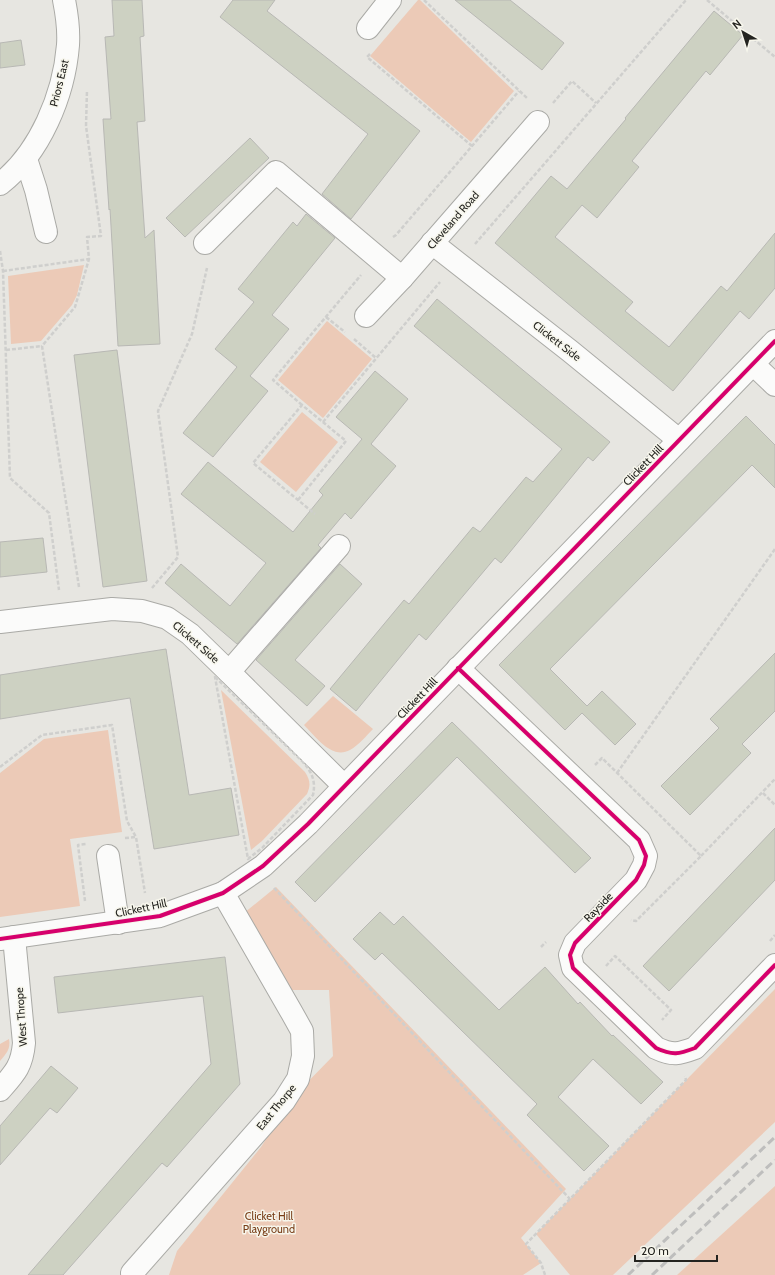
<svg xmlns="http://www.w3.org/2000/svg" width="775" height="1275" viewBox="0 0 775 1275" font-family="Cabin,sans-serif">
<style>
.green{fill:#eccab7}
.building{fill:#cdd1c2;stroke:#b8b8b4}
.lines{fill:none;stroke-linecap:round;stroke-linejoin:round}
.minor-casing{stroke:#aaaaa6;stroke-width:24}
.path{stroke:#cfcfcd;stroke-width:2.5;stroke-dasharray:4 2;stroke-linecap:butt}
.minor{stroke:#fbfbfa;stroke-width:22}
.rail{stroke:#bebebd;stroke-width:3;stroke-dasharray:8 4;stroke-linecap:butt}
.cycleway-casing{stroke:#f7f6ec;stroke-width:6}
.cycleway{stroke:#d6006c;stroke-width:4}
.labels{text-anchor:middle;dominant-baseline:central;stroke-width:3;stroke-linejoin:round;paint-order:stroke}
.street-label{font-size:11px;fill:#242420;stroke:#f7f6ec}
.park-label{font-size:11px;fill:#783d17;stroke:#f7f6ec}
</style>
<rect width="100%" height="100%" fill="#e7e6e1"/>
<!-- green -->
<g class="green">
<polygon points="418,0 420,0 514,91 471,142 370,56"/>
<polygon points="84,265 77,295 72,305 41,341 11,344 8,276"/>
<polygon points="327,321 372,359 323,418 278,380"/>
<polygon points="302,412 338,442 296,492 260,462"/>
<path d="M221,690L305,772C310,780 311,785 307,794L262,841L251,850Z"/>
<path d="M333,696L373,729C366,736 359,745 350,750C332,760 316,737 304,725Z"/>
<polygon points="108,730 122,832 70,839 80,906 0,917 0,773 44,739"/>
<polygon points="276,887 566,1189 521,1238 541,1263 523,1275 169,1275 177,1251 261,1147 294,1096 333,1056 329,990 291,990 244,913"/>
<polygon points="775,989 775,1122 613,1275 570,1275 536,1234"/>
<path d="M9,1039C11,1049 6,1054 0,1061V1044Z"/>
<polygon points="775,1186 775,1275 677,1275"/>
</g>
<!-- building -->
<g class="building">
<polygon points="112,0 142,0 144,36 140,37 145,121 137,122 145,238 154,230 160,344 118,346 110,209 109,210 103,119 111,119 105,37 114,36"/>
<polygon points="233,0 275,0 267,11 420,131 351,219 322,194 368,134 220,17"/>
<polygon points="455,0 510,0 564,43 542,70"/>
<polygon points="714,11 743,35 710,75 706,71 632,161 639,167 597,218 582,205 555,237 633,302 625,311 669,347 721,286 727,291 775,233 775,288 749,319 740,311 673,391 495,243 551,176 567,189 626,119 625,118"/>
<polygon points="21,40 25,65 0,68 0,43"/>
<polygon points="250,138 269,158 185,237 166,218"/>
<polygon points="306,214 335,238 272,315 289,329 250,376 268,391 213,457 183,433 237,367 215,349 254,302 238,289 293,222 297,226"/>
<polygon points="437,299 610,442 593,461 588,457 501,563 495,558 426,640 419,634 356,711 330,689 404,600 409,604 473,527 480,532 526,477 533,482 562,449 414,326"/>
<polygon points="117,350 147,581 103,587 74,355"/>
<polygon points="375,371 408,399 371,444 396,466 351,519 345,513 318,545 321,548 237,644 165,583 181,564 230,606 266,563 181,494 208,462 293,532 323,495 319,491 362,439 336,417"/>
<polygon points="746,416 775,445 775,488 752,465 550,669 587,706 602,691 636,724 615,745 582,713 565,730 499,665"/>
<polygon points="43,538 47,572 0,577 0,542"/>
<polygon points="340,564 362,584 295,660 325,686 307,706 256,660"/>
<polygon points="166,649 189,795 231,788 239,835 154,849 130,698 0,719 0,675"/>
<polygon points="775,653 775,711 742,744 751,753 690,815 661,786 719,728 710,719"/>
<polygon points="452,722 591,858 575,873 457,757 315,902 295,882"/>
<polygon points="775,828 775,880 669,991 643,966"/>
<polygon points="380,912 394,925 403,916 499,1010 545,967 578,1004 580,1002 612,1036 613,1035 663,1082 641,1104 593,1059 558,1097 609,1146 584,1171 527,1115 537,1104 382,953 375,960 353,939"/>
<polygon points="225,957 240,1084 167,1167 162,1163 63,1275 28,1275 211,1064 203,996 58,1013 54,977"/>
<polygon points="51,1066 78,1088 57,1113 50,1108 0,1165 0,1126"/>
</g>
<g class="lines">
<!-- minor casing -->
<g class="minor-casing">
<g id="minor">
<polyline points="368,28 390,0"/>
<polyline points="26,159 36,190 46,232"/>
<path d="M0,184C40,153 64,95 68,45C69,30 67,15 64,0"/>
<polyline points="205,243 276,172 402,278"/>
<polyline points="432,243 570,351 679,440"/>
<polyline points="366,316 402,278 538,122"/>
<polyline points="753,364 775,385"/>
<polyline points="0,622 112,609 142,611 167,618 190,634 229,672 344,786"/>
<path d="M458,668L639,840L646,856L644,865L636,880L575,943L570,955L573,968L656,1048C673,1056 679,1054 695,1048L775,965"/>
<polyline points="229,672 339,546"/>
<polyline points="108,856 118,923"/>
<polyline points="0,939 160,916 223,893 263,866 308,824 775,341"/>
<path d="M0,1090C15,1073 22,1066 24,1043L14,937"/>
<polyline points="132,1273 284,1101 298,1079 303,1056 302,1031 292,1013 223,893"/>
</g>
</g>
<!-- path -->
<g class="path">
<polyline points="424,0 528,99"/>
<polyline points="707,0 775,57"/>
<polyline points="370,54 367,57 472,146"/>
<polyline points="553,103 572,81 596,103"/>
<polyline points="393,237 396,235 519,91"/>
<polyline points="475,244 686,0"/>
<polyline points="0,251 3,271 10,478 49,513 59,590"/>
<polyline points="3,271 89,259"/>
<polyline points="326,317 345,332"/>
<polyline points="354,339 376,358"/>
<polyline points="6,350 42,346"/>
<polyline points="302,405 273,380 361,275"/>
<polyline points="323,422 440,282"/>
<polyline points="298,500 346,441 302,405 253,463 315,514"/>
<polyline points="79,587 42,346 75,307 89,259 87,237 101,236 86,126 87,90"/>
<polyline points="152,588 178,557 158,411 192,334 207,268"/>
<path d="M215,677L302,761C312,772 316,781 313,795L262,848L248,859Z"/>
<polyline points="595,765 602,758 701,856 636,921 631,920"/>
<polyline points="0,767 42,735 112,725 127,821 136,837 145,893"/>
<polyline points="617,773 775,549"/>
<polyline points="763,793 775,805"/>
<polyline points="125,838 136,837"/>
<polyline points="701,856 775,779"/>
<polyline points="274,888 570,1199"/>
<polyline points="85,901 78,845 86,844"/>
<polyline points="770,941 775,935"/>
<polyline points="541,947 546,942"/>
<polyline points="606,966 615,956 671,1010 662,1020"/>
<polyline points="545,1275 541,1263 526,1244 686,1080 685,1076"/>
</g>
<!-- minor -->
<use href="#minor" class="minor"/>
<!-- rail -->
<g class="rail">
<polyline points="628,1275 775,1137"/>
<polyline points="652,1275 775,1160"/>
</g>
<!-- cycleway casing -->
<g class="cycleway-casing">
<g id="cycleway">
<path d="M458,668L639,840L646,856L644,865L636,880L575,943L570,955L573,968L656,1048C673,1056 679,1054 695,1048L775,965"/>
<polyline points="0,939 160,916 223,893 263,866 308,824 775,341"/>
</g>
</g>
<!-- cycleway -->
<use href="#cycleway" class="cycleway"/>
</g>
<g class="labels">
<!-- street labels -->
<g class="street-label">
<text transform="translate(59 83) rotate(-76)">Priors East</text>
<text transform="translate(453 220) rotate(-49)">Cleveland Road</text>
<text transform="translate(557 341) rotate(38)">Clickett Side</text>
<text transform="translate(643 465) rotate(-46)">Clickett Hill</text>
<text transform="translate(196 642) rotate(41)">Clickett Side</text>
<text transform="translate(417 698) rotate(-46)">Clickett Hill</text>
<text transform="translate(598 907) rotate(-46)">Rayside</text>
<text transform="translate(141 908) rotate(-12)">Clickett Hill</text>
<text transform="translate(21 1017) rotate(-94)">West Thrope</text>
<text transform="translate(276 1107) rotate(-51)">East Thorpe</text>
</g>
<!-- park labels -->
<g class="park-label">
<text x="269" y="1216">Clicket Hill<tspan x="269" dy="13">Playground</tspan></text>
</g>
</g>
<!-- north arrow -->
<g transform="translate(743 32) rotate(321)" stroke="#f7f6ec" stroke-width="3" paint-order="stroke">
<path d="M0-3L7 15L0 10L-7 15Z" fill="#242420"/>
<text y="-6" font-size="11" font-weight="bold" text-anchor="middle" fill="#242420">N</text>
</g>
<!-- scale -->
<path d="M635 1255v6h82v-6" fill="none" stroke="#242420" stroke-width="2"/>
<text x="641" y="1255" font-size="12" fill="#242420" stroke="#f7f6ec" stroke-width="3" paint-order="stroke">20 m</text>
</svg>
